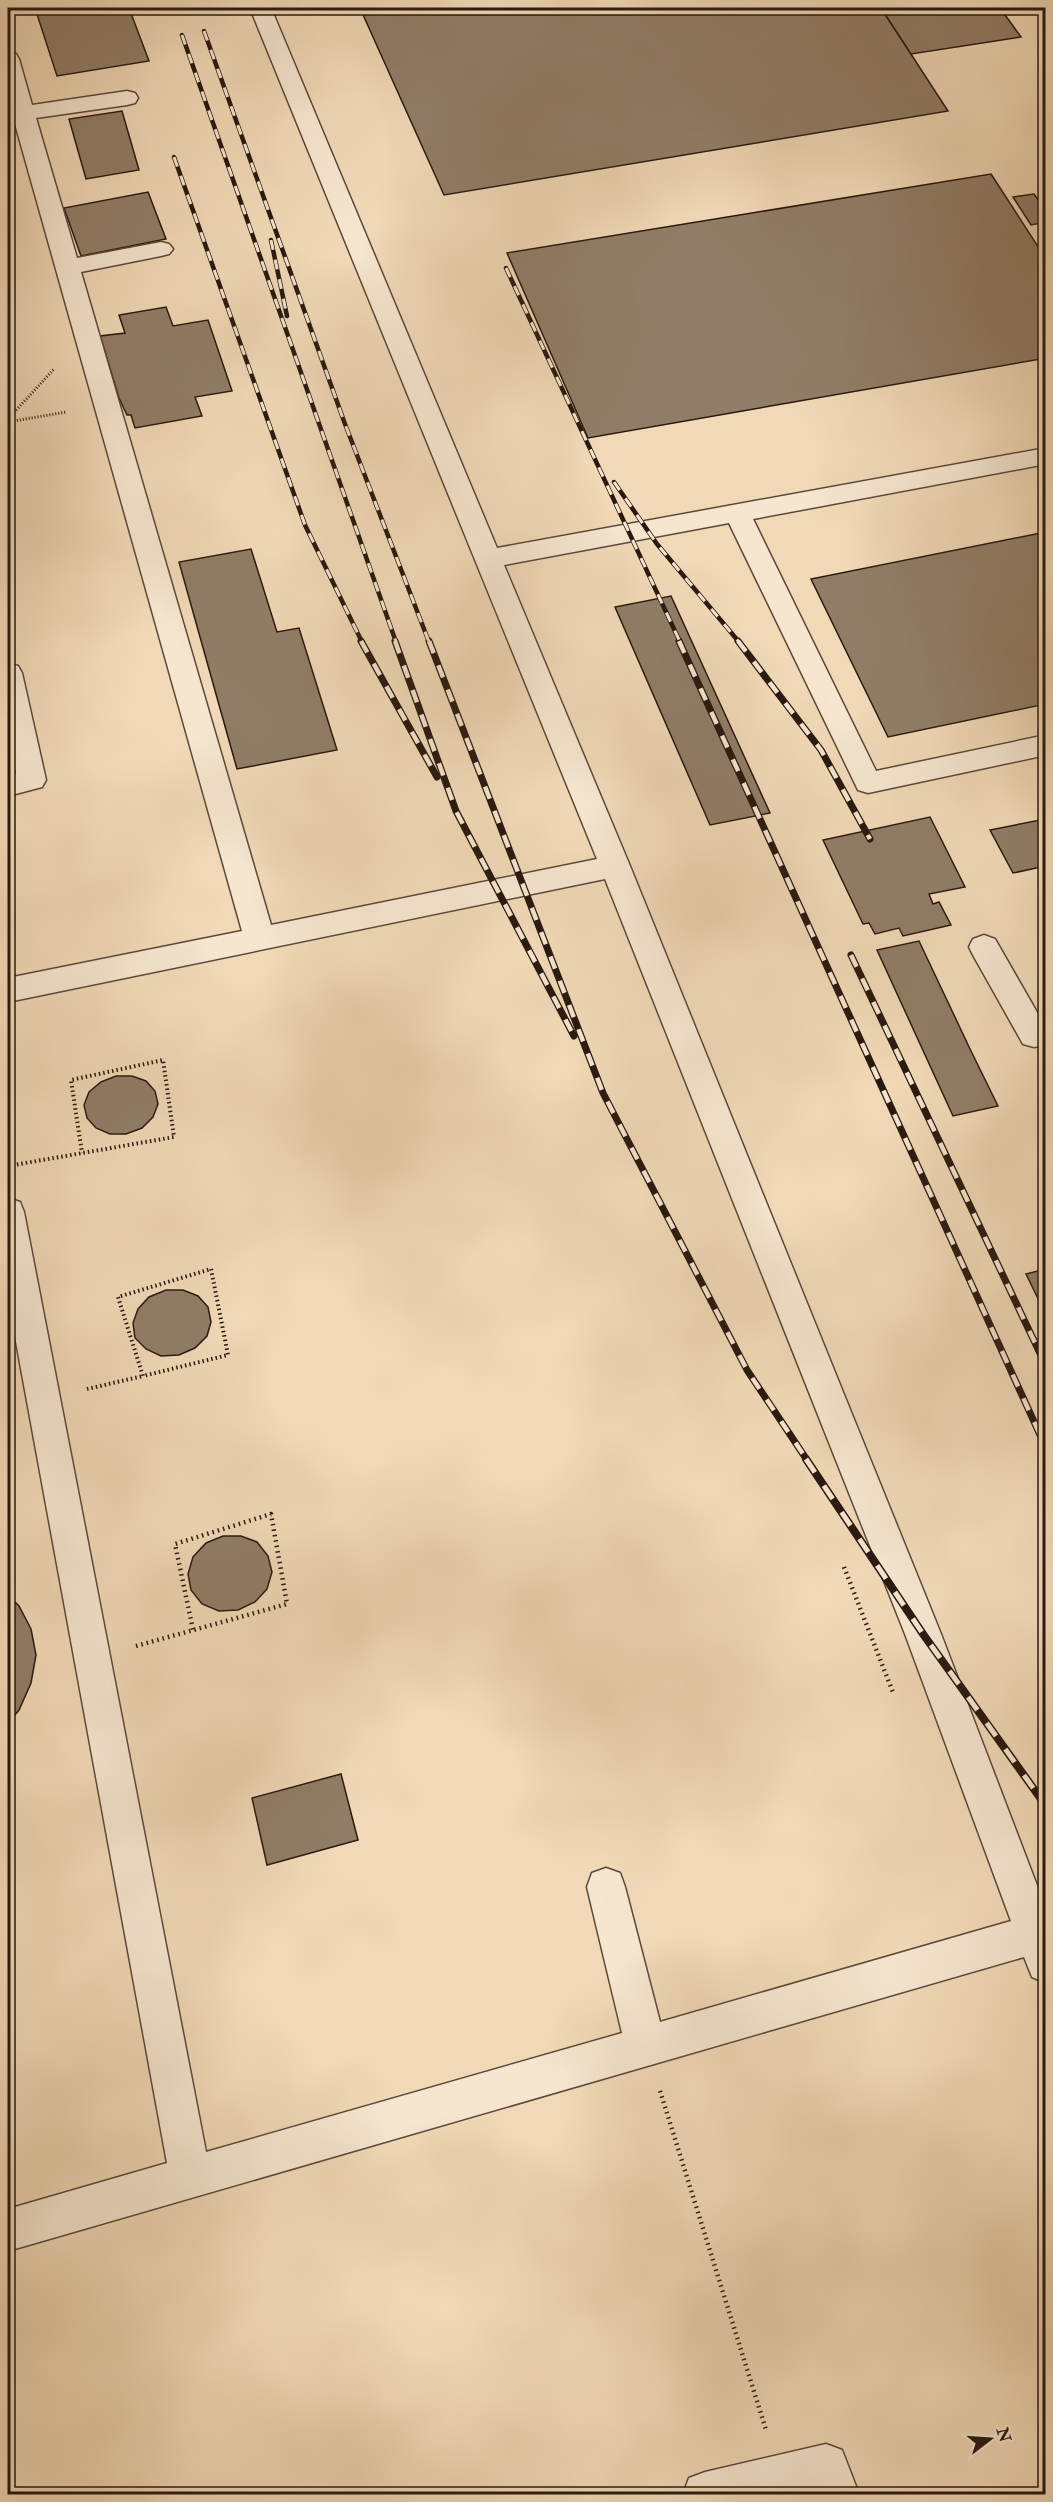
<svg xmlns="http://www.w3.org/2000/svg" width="1053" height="2502" viewBox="0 0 1053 2502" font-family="'IM FELL Double Pica',serif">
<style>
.building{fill:#917d67;stroke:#281910;stroke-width:1.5}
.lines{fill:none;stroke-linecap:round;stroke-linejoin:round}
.minor-casing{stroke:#5a493a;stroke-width:3}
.path-far2{stroke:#281910;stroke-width:3;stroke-dasharray:1 2;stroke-linecap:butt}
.path-far1{stroke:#281910;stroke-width:4;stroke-dasharray:1.5 3;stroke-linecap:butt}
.path{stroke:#281910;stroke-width:4.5;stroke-dasharray:1.5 4;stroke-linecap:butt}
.minor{fill:#f6e6d0;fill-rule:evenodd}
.rail-far2-casing{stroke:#281910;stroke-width:4.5}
.rail-far1-casing{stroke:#281910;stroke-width:7}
.rail-casing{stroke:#281910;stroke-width:8}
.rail-far2{stroke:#f6e6d0;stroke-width:3;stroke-dasharray:10;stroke-linecap:butt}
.rail-far1{stroke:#f6e6d0;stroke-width:4.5;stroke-dasharray:13;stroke-linecap:butt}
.rail{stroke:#f6e6d0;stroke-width:5;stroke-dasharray:16;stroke-linecap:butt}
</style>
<rect width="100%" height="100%" fill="#f1d9b7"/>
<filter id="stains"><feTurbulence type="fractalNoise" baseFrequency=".00333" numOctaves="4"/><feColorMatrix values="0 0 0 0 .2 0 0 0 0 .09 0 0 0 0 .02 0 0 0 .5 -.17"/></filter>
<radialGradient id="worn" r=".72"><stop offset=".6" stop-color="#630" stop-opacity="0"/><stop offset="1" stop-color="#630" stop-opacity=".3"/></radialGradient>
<!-- building -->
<g class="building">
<polygon points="35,8 129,8 149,61 57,76"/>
<polygon points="360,8 881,8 948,111 444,195"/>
<polygon points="881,8 1000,8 1021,37 911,54"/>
<polygon points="122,111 139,170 86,179 69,119"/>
<polygon points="991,174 1046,259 1046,358 588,438 507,253"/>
<polygon points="148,192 166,239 81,256 64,208"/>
<polygon points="1034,194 1046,211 1046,222 1031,225 1013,197"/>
<polygon points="166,307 173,326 208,320 232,391 195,397 202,416 135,428 131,415 127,415 119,398 100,336 125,333 119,315"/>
<polygon points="1046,532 1046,704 888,737 811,579"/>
<polygon points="251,549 277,632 299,628 337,750 237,769 179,562"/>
<polygon points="671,596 770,813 710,825 615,607"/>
<polygon points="930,817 965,887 929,894 933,904 939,902 951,925 903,936 899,928 875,934 869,923 863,924 823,840"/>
<polygon points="1040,820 1046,830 1046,866 1013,873 990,830"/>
<polygon points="919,941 971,1051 998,1106 953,1116 877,950"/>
<polygon points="116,1076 132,1076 146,1081 155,1091 158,1104 153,1117 142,1128 126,1134 110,1134 96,1128 87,1118 84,1105 89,1092 101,1082"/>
<polygon points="1046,1269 1046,1315 1026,1274"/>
<polygon points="166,1290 183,1290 198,1296 208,1307 211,1322 207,1336 195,1348 179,1355 161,1356 146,1349 135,1338 133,1323 138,1309 149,1297"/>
<polygon points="223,1536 241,1536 257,1542 268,1556 272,1572 267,1589 255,1602 238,1610 219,1611 202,1604 191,1590 188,1574 193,1557 206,1543"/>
<polygon points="8,1595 19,1606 31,1629 36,1655 31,1683 19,1710 8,1723"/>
<polygon points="341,1774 358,1840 267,1865 252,1798"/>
</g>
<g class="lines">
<!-- minor casing -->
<g class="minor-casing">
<g id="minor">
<polygon points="250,8 271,8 497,548 1046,448 1046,464 753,519 876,771 1046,735 1046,755 868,793 858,790 729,523 504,565 630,866 941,1634 1046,1909 1046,1983 1032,1977 1024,1957 8,2251 8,2209 167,2163 8,1298 8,1198 20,1202 24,1212 206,2152 622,2033 587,1887 592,1873 606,1868 620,1873 625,1887 660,2022 1011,1921 905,1634 605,879 8,1002 8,978 242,931 12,113 8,96 8,52 16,54 19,59 32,105 127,91 135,93 138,98 135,103 127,105 36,118 77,258 161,242 169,244 173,249 169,254 161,256 81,272 271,925 597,859"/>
<polygon points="8,663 18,666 22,673 46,780 42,787 8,796 8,776 16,773 8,734"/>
<polygon points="984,935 995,939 1042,1021 1046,1021 1046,1045 1034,1047 1023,1044 973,955 969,947 973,939"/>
<polygon points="826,2444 842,2450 859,2494 815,2494 814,2491 798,2494 683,2494 689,2478 705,2472"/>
</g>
</g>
<!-- path-far2 -->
<g class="path-far2">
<polyline points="8,419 54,369"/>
<polyline points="8,422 66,412"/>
</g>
<!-- path-far1 -->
<g class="path-far1">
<polyline points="8,1166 174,1137 163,1060 71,1080 82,1153"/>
<polygon points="211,1269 228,1355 143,1376 118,1297"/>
<polyline points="87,1389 143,1376"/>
</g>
<!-- path -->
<g class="path">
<polyline points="844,1567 894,1695"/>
<polyline points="136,1646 287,1604 271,1514 175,1544 193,1630"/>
<polyline points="660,2091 766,2430"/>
</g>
<!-- minor -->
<use href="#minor" class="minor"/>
<!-- rail-far2 casing -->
<g class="rail-far2-casing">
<g id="rail-far2">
<polyline points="204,31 345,424 429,642"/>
<polyline points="182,35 396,642"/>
<polyline points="174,157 305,525 362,642"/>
<polyline points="271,240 287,316"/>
<polyline points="506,268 680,642"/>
<polyline points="614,482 657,544 739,642"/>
</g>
</g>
<!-- rail-far1 casing -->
<g class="rail-far1-casing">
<g id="rail-far1">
<polyline points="361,641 437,777"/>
<polyline points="395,641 456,811 574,1036"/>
<polyline points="429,641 603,1093 747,1370 807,1460"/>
<polyline points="679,641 1046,1448"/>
<polyline points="738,641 821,750 870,839"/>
<polyline points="851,955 1046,1366"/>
</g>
</g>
<!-- rail casing -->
<g class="rail-casing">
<polyline id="rail" points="806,1459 923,1634 1046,1806"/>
</g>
<!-- rail-far2 -->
<use href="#rail-far2" class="rail-far2"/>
<!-- rail-far1 -->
<use href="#rail-far1" class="rail-far1"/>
<!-- rail -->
<use href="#rail" class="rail"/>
</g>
<!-- margin -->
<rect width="1053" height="2502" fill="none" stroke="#f1d9b7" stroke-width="30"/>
<rect x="9" y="9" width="1035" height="2484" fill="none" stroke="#281910" stroke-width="3"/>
<rect x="15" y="15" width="1023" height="2472" fill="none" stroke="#281910" stroke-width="1.5"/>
<!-- north arrow -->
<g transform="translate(990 2439) rotate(73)" stroke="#f6e6d0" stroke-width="4.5" paint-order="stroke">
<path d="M0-4.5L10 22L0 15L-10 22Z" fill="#281910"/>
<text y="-9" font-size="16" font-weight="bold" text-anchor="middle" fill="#281910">N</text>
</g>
<rect width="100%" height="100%" filter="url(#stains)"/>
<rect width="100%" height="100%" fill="url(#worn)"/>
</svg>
